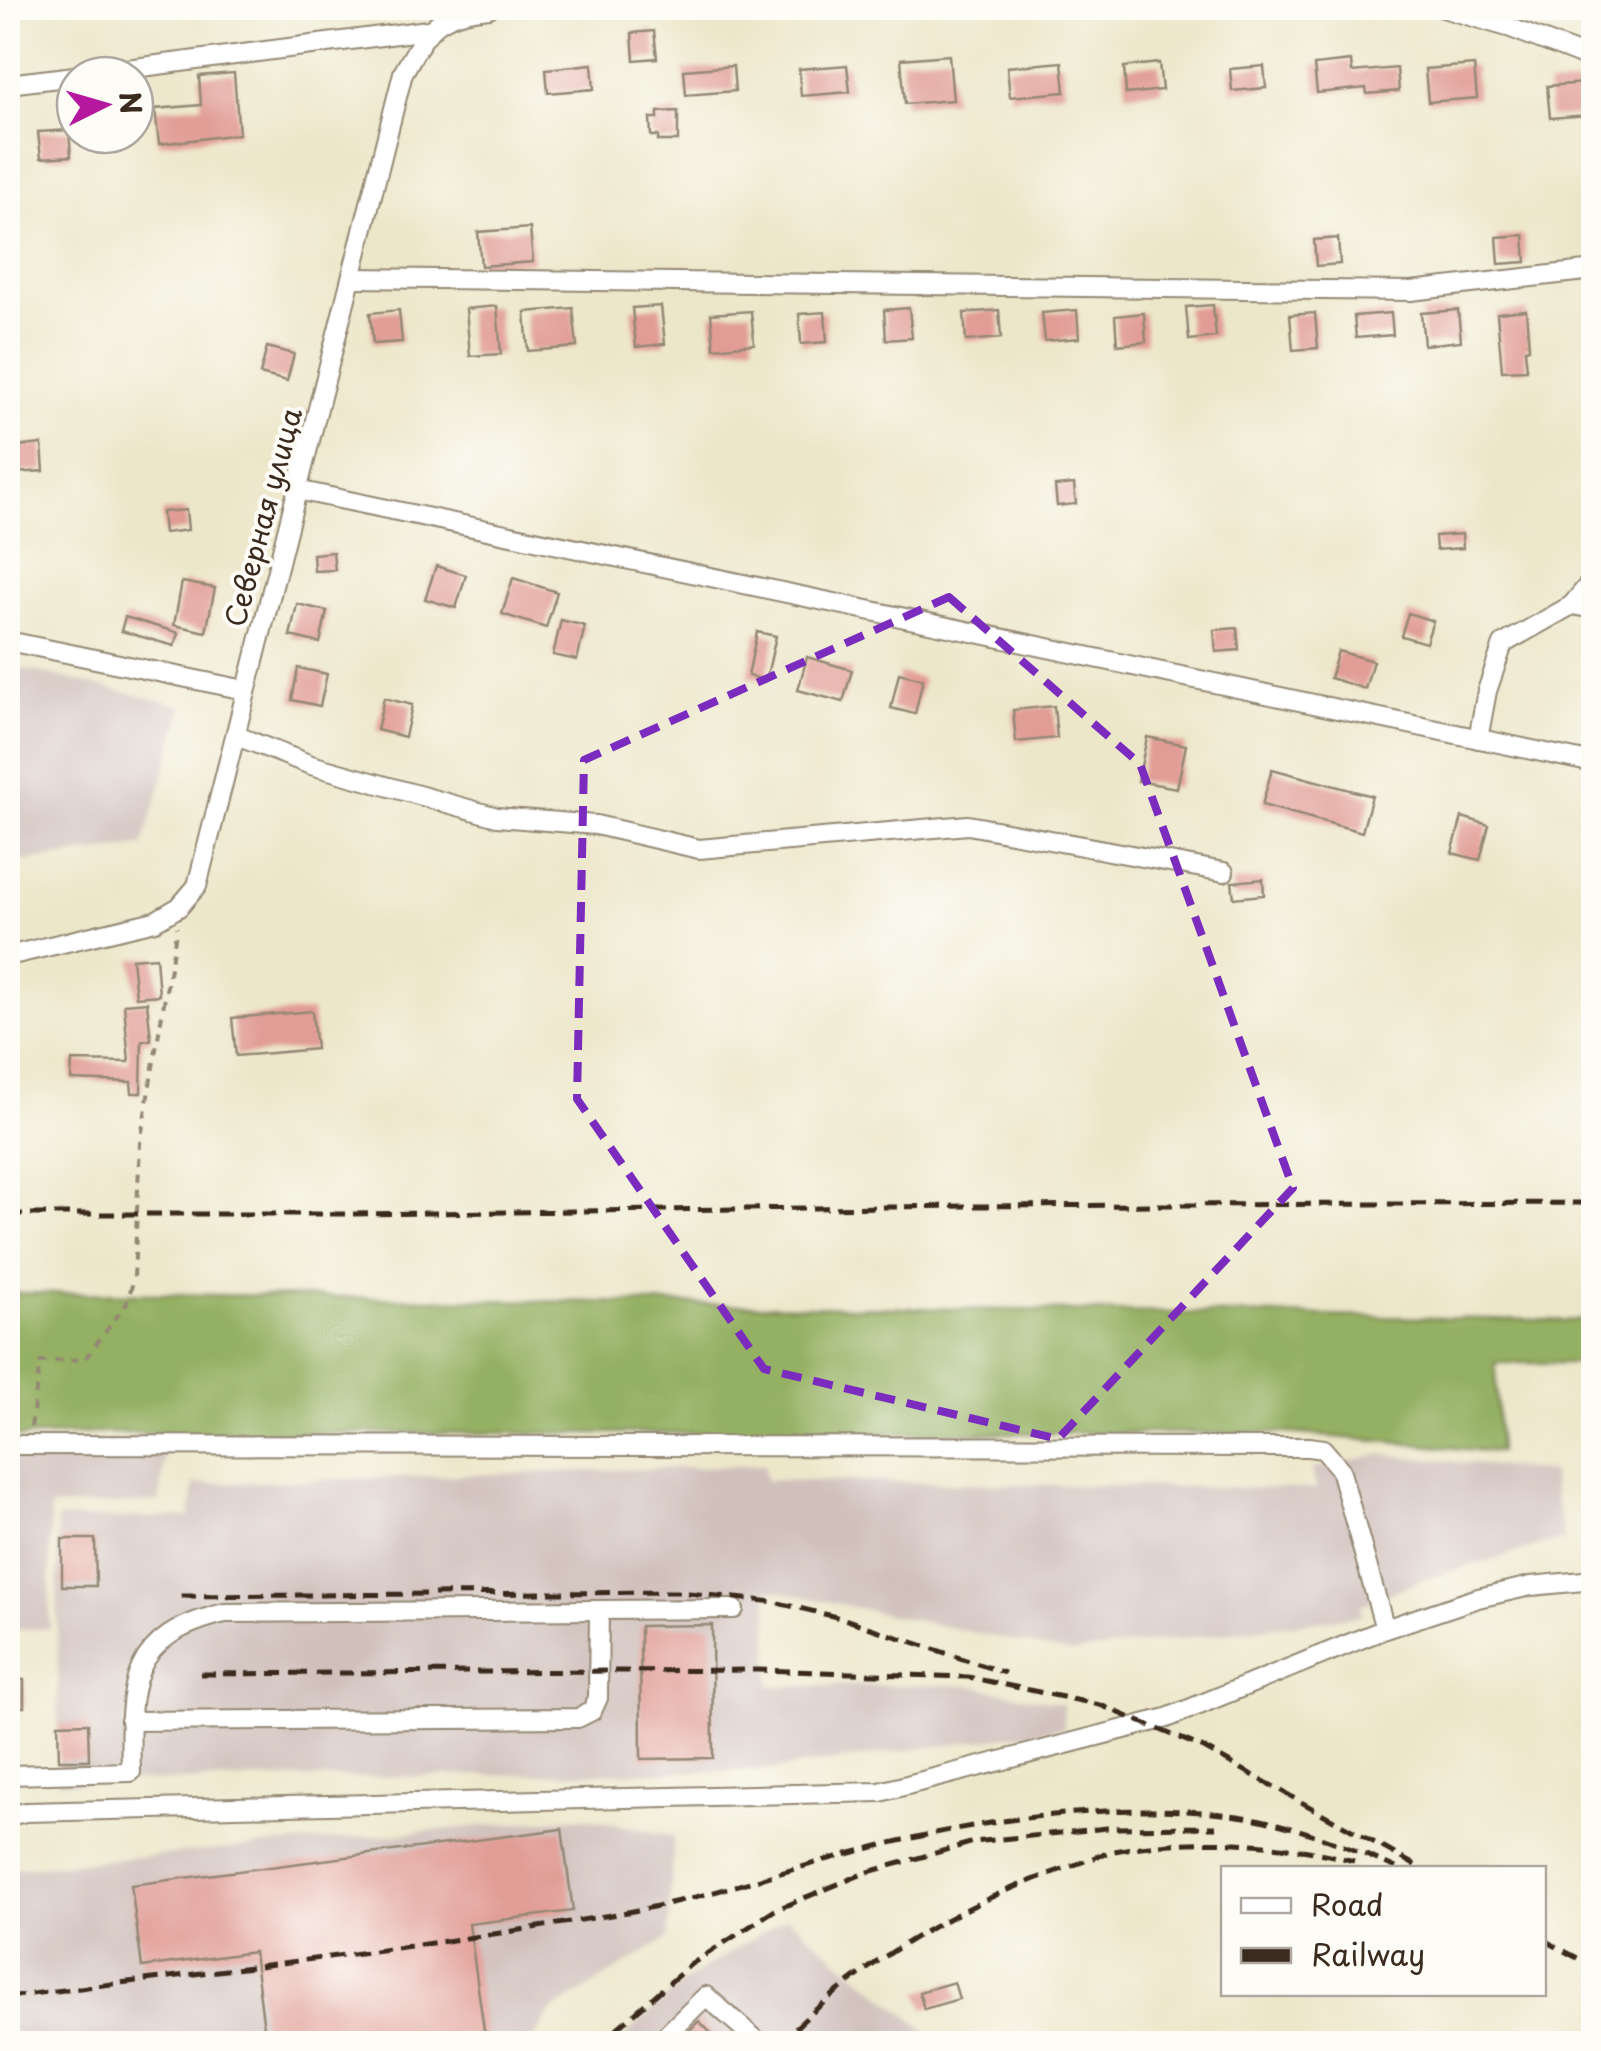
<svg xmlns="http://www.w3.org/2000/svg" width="1601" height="2051" viewBox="0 0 1601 2051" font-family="'Playpen Sans',sans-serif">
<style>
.industrial{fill:#d0c0bc}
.forest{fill:#94b062;stroke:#686d40;stroke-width:2.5}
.building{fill:#e19c95}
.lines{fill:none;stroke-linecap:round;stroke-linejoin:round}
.minor-casing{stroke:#948874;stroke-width:22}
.path{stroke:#948874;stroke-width:4;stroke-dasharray:8 8;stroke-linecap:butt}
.minor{stroke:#fff;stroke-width:18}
.rail{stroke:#3b2a1e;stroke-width:5;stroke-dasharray:15 8;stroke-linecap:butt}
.marked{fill:none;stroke:#7b2cbf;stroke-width:8;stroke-dasharray:20 12;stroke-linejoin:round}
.labels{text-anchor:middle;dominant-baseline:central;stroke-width:8;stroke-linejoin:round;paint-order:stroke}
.street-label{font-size:28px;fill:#3b2a1e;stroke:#fdfcf7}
</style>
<rect width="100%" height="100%" fill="#fdfcf7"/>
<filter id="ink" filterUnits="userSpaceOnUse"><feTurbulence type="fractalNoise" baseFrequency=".01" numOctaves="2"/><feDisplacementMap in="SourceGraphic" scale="20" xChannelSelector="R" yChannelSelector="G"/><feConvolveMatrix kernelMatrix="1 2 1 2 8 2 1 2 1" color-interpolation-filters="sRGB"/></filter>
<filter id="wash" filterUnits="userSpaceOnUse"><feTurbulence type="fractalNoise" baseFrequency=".0048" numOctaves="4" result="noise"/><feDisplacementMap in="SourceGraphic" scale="40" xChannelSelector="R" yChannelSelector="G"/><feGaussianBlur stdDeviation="2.25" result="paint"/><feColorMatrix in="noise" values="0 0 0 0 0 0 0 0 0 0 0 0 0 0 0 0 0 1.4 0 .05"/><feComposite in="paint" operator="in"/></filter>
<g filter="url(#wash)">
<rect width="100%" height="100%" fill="#ede7ca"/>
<!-- industrial -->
<g class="industrial">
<polygon points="8,665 184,706 143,846 8,863"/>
<polygon points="167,1439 159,1502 50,1507 50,1628 8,1630 8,1443"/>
<polygon points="1380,1454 1550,1472 1564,1539 1421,1580 1360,1606 1363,1615 1070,1653 768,1589 770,1686 967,1685 1063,1704 1064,1728 772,1770 58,1783 57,1519 190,1517 194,1484 764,1465 766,1480 1316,1489 1312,1469"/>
<polygon points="581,1817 674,1836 668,1938 550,2012 532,2043 8,2044 8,1869"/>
<polygon points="787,1917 941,2043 616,2044 686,1980"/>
</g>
<!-- forest -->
<polygon class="forest" points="8,1293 163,1294 1593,1321 1594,1363 1495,1363 1499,1452 1291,1433 97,1433 8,1438"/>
<g id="blocks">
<!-- building -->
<g class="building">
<polygon points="654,31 657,58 634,60 632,33"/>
<polygon points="949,55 953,100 905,104 901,59"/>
<polygon points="1351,61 1352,72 1397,68 1399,91 1367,94 1366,88 1317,93 1314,65"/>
<polygon points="1062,62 1065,92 1010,97 1007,67"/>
<polygon points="1159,63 1162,90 1126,94 1124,67"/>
<polygon points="592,64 594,89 548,93 546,69"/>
<polygon points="847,65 850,92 801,96 799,69"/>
<polygon points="1474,65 1477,98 1428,102 1425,69"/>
<polygon points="733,66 735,91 686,95 684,70"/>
<polygon points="1264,66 1266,88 1232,91 1230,69"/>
<polygon points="234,73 239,134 159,144 155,109 201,105 199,76"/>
<polygon points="1585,83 1588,115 1550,118 1547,86"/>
<polygon points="678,111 678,141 658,141 658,136 651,136 650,118 658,118 658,112"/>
<polygon points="69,130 71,156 41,158 38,132"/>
<polygon points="530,228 533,262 481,266 478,232"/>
<polygon points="1524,235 1526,262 1499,264 1497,237"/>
<polygon points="1338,238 1340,264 1316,266 1314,240"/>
<polygon points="1213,305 1216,337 1189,340 1186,307"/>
<polygon points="497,306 501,354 470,356 466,309"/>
<polygon points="661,306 665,344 636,347 632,308"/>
<polygon points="573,308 577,347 528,351 525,312"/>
<polygon points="909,308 912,338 886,340 884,310"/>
<polygon points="399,310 402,342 373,344 370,313"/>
<polygon points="999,310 1001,338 966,341 964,313"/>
<polygon points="1077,310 1079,338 1045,341 1042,313"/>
<polygon points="1458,310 1461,341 1424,345 1421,313"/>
<polygon points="1526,310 1529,348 1525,349 1527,370 1502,371 1497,313"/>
<polygon points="751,311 754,344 714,348 711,314"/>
<polygon points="825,312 827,342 801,344 799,314"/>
<polygon points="1144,313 1146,342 1117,345 1115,316"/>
<polygon points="1315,313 1318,348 1293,350 1290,315"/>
<polygon points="1391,313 1393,335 1356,338 1354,316"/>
<polygon points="267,347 294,354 287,381 260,374"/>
<polygon points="42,444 44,471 14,473 12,447"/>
<polygon points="1074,484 1076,504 1057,506 1055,486"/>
<polygon points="186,510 188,530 164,533 162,512"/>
<polygon points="1462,534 1463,548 1436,550 1435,536"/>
<polygon points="333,552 335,570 314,571 313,554"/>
<polygon points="436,566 466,575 456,608 425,599"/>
<polygon points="513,578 557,592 546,628 502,614"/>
<polygon points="182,582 215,588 206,632 174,625"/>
<polygon points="297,604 327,611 320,643 290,636"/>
<polygon points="1408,613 1433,621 1426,643 1401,636"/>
<polygon points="125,617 179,633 174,646 121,631"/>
<polygon points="561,620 585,626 577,660 553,655"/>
<polygon points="1237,628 1239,650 1216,652 1214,630"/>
<polygon points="757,632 776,636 766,680 748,676"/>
<polygon points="1338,651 1373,661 1365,689 1330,678"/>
<polygon points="807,657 852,670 843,702 798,690"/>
<polygon points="298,668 327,674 320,706 292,700"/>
<polygon points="899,673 923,679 915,714 891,708"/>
<polygon points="384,698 412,705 405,737 377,730"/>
<polygon points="1054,706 1057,738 1016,742 1013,710"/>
<polygon points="1147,737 1186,745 1177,788 1138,781"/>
<polygon points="1272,769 1372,796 1362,832 1262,805"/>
<polygon points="1462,817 1489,825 1480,860 1452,853"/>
<polygon points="1263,879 1264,895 1234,898 1232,882"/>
<polygon points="156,957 159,995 136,997 132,959"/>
<polygon points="147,1002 151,1040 142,1041 141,1093 132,1093 131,1082 71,1080 72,1061 129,1062 124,1004"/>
<polygon points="312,1011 316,1049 236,1056 232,1018"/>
<polygon points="62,1539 95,1539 96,1586 62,1586"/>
<polygon points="712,1625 713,1758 641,1759 640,1626"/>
<rect x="8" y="1680" width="16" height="27"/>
<polygon points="88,1723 89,1760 59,1760 58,1724"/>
<polygon points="562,1829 573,1911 469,1924 486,2044 266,2044 254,1952 142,1967 131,1885"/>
<polygon points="954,1982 959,1999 924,2009 919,1992"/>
<polygon points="699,2021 722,2044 675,2044"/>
</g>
</g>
</g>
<g filter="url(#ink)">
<use href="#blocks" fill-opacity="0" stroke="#948874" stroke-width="2.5"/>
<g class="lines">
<!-- minor casing -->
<g class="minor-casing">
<g id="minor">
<polyline points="1443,8 1511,28 1594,60"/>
<polyline points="80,75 428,30"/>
<polyline points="8,84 75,76"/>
<polyline points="352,278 1411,291 1594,270"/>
<polyline points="297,490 1594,763"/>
<polyline points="1572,605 1594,609"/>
<polyline points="8,641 245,690"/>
<polyline points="237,736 311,765 497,817 596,825 699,849 968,825 1224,872"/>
<polyline points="1478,739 1487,691 1503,644 1572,605 1594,578"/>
<path d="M8,956L155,921L179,907L197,886L403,73C428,29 435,13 489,8"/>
<polyline points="8,1445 1308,1447 1323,1449 1340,1469 1385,1629"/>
<polyline points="130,1721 578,1718 592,1711 598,1698 599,1611"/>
<path d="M8,1775L131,1772C129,1686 127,1636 225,1613L734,1609"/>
<polyline points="8,1816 26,1812 880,1792 1167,1718 1385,1629 1478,1598 1531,1586 1594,1580"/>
<polyline points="657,2044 706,1996 761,2044"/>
</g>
</g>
<!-- path -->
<polyline class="path" points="31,1427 40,1362 85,1359 127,1303 134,1278 140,1143 177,927"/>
<!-- minor -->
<use href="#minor" class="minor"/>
<!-- rail -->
<g class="rail">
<polyline points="8,1214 351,1214 966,1206 1594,1203"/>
<polyline points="181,1596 679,1592 774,1602 841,1618 1005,1673"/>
<polyline points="200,1674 758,1670 968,1677 1100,1705 1204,1748 1420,1868"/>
<polyline points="1544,1940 1594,1967"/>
<path d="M8,1997C212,1971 419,1949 622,1913C719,1896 812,1860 908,1839C1006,1816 1131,1802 1231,1815C1289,1822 1344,1845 1396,1868"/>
<polyline points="599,2044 690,1965 775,1910 865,1873 974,1842 1107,1828 1216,1827"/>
<path d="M779,2044C859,1963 962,1902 1069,1867C1086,1861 1103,1853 1120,1850C1201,1837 1276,1841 1354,1861"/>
</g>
</g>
</g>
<!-- marked area -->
<path class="marked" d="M949,597L1140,764L1293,1188L1058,1439L764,1369L577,1099L584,760Z"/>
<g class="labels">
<!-- street labels -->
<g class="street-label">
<text transform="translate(262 517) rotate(-75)">Северная улица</text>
</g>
</g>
<!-- margin -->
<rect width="1601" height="2051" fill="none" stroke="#fdfcf7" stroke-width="40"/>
<!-- legend -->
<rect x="1221" y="1866" width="325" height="130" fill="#fdfcf7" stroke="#afa8a0" stroke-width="2.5"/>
<rect x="1241" y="1898" width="50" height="15" fill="#ffffff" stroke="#afa8a0" stroke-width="2.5"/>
<text x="1311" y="1916" font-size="30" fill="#3b2a1e">Road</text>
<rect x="1241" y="1948" width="50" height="15" fill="#3b2a1e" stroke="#afa8a0" stroke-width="2.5"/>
<text x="1311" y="1966" font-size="30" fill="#3b2a1e">Railway</text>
<!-- north arrow -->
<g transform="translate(105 105) rotate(85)"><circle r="48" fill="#fdfcf7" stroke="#afa8a0" stroke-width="2.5"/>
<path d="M0-8L18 38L0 25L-18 38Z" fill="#b5179e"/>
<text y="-15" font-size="28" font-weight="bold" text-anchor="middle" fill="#3b2a1e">N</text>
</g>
</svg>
